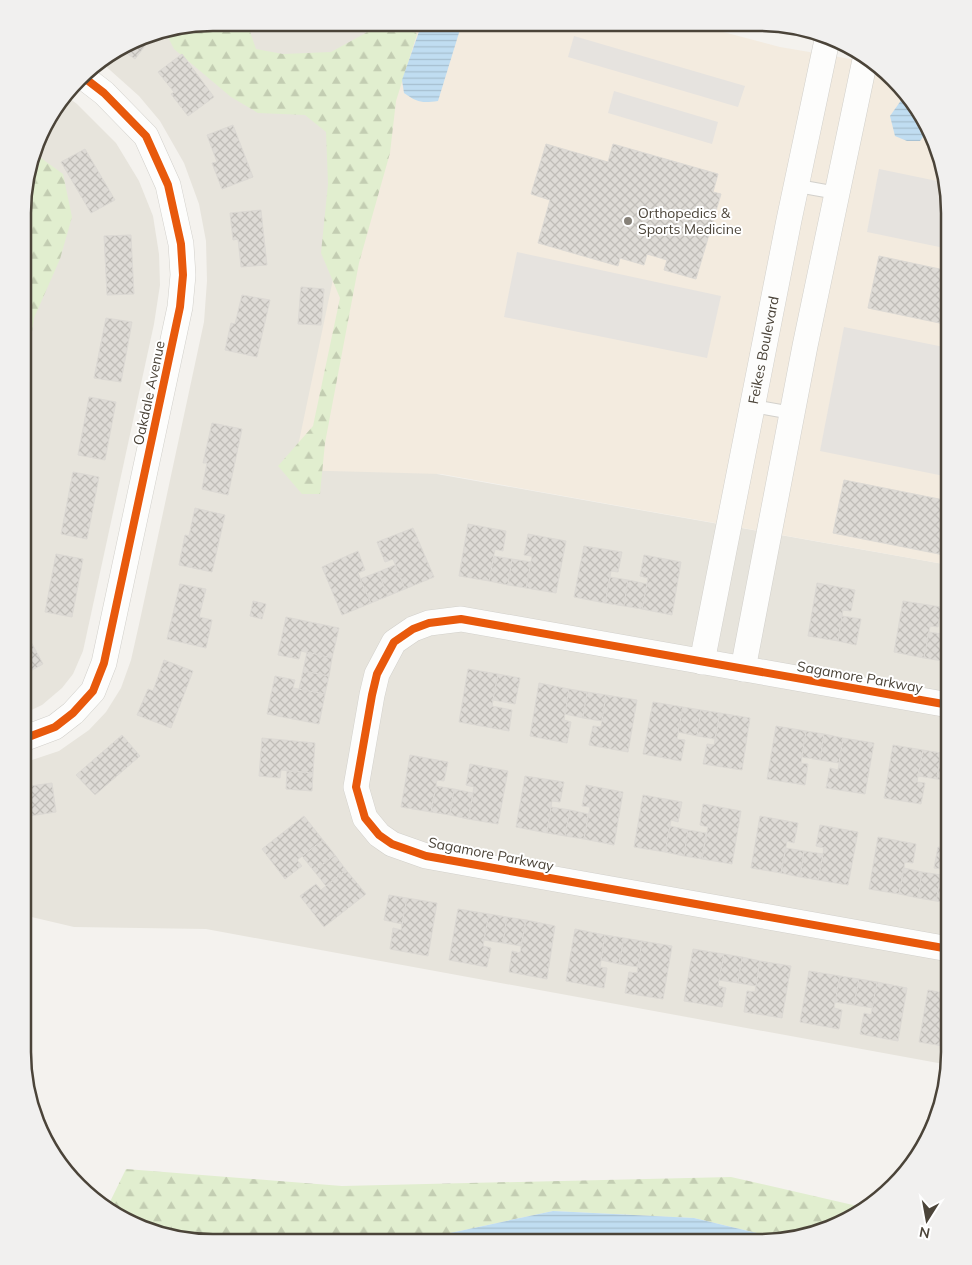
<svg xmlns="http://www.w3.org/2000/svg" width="972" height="1265" viewBox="0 0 972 1265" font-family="Mulish,sans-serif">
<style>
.residential{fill:#e7e4dc}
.commercial{fill:#f3ebdf}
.forest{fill:url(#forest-firs)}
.parking{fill:#e6e3df}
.water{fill:url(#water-rules)}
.building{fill:url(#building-cross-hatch);stroke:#dcd9d4}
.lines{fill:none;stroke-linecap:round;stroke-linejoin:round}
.lane-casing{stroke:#d2d0cb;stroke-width:14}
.street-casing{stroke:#d2d0cb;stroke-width:26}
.lane{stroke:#fdfdfc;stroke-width:12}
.street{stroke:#fdfdfc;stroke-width:25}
.cycleway-casing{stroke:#fff;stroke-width:11}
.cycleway{stroke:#e8590c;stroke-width:8}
.poi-dot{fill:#868178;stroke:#fff;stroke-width:2}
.labels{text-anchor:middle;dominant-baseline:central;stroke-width:4;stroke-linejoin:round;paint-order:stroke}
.poi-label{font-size:14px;fill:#4b4439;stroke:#fff;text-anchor:start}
.street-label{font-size:14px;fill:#4b4439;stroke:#fff}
.rim{fill:none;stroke:#4b4439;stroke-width:2.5}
</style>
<defs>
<pattern id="forest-firs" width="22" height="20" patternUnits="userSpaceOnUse" patternTransform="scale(1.25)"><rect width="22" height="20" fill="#e1eecf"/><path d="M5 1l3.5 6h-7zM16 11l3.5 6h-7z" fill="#c3cdb2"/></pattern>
<pattern id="water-rules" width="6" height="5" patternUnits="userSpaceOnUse" patternTransform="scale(1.25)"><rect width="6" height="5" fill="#c0ddf1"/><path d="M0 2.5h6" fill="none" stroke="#a6bfcf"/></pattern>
<pattern id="building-cross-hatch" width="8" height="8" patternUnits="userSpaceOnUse" patternTransform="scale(1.25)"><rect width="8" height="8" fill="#dedbd6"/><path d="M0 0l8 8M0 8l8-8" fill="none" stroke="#c0bdb8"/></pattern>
</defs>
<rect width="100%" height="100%" fill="#f4f2ee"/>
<!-- residential -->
<g class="residential">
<polygon points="213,23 402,23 437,474 949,565 949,1065 206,929 74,927 23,915 23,763 59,751 89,730 106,712 121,688 131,660 140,620 204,322 207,281 206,241 199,204 184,163 160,121 139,96 101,62 152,33"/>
<polygon points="66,96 77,104 116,143 139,181 153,216 159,254 160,285 154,324 83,651 73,674 62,688 42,705 23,714 24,188 48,118"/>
</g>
<!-- commercial -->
<polygon class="commercial" points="402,23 693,24 780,47 874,63 902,88 930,129 949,213 949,565 441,474 293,470 349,203"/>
<!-- forest -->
<g class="forest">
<polygon points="213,23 247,23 256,49 283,54 331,52 384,23 406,23 417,34 396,101 390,153 359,263 325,443 320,494 302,494 278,466 313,426 340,298 321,253 328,184 326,132 305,115 258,113 231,97 174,49 168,37 170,30"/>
<polygon points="34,158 41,158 63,174 72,217 60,259 34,318 24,387 24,188"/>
<polygon points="126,1169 342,1186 731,1177 866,1208 843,1223 778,1238 694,1218 553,1211 408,1242 189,1241 106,1210"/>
</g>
<!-- parking -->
<g class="parking">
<polygon points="574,36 745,86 738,107 568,57"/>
<polygon points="614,91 718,122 712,144 608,113"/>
<polygon points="879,169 942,182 949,213 949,249 867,232"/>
<polygon points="517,252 721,296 707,358 504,317"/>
<polygon points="844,327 949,348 949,477 820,451"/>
</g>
<!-- water -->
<g class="water">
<path d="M422,23H462L438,101C422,103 418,103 404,93L402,80Z"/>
<polygon points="902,99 911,101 929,128 920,141 907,141 895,136 890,116"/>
<polygon points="553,1211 694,1218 778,1238 759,1242 408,1242"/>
</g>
<!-- building -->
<g class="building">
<polygon points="148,35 152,37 135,59 122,50"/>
<polygon points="182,54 214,97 188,116 171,94 174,92 158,72"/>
<polygon points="233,125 253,177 222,189 212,163 217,162 207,135"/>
<polygon points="546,144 608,162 613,144 718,174 713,192 721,194 696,279 664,270 667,260 647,254 644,265 620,258 618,266 538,243 550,200 531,194"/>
<polygon points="85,149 115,200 91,213 61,162"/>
<polygon points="261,210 267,265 241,267 238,239 233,240 230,213"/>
<polygon points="131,235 134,294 107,295 104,236"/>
<polygon points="879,256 949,271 949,325 868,308"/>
<polygon points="301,287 324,289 321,325 298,324"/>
<polygon points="242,295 270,300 257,357 225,350 231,323 235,324"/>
<polygon points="106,318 132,322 121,382 94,378"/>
<polygon points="89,397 116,402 105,460 78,455"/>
<polygon points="212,423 242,429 228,495 202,489 207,463 203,463"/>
<polygon points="73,472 99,477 87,539 61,534"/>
<polygon points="844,480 949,501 949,556 833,533"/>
<polygon points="195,508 225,515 212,572 179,565 185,535 189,536"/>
<polygon points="468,524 506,531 503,551 495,549 489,581 459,576"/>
<polygon points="413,528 434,577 405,589 393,559 385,562 377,542"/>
<polygon points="528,534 566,541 556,593 526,588 532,556 524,555"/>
<polygon points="584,546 622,552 618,572 611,571 605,603 574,597"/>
<polygon points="358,551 365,570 358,573 371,603 342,615 322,567"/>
<polygon points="56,554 83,559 72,617 45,612"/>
<polygon points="644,555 681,562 672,615 642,609 648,578 640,576"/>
<polygon points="494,556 512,559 508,585 489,581"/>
<polygon points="512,559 531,562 526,588 508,585"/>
<polygon points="395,565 405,589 388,596 378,572"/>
<polygon points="378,572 388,596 371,603 360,579"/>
<polygon points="610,577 628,580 624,606 605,603"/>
<polygon points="628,580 647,584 642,609 624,606"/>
<polygon points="817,583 855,590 851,611 843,610 838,641 808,636"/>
<polygon points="180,584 206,589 199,617 212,620 206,648 167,639"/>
<polygon points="253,601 266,604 262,619 250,616"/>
<polygon points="903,601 941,607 938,627 930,626 924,658 894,652"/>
<polygon points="842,616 861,619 856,645 838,641"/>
<polygon points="286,617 339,628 332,658 301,651 299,659 278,655"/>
<polygon points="929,632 948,635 943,661 924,658"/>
<polygon points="948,635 949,636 949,662 943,661"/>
<polygon points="30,640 43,664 23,675 23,644"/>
<polygon points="307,652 332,658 329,676 303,671"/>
<polygon points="164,660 193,671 171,728 137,715 148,689 153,691"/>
<polygon points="468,669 498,674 492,706 512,710 509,731 459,722"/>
<polygon points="303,671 329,676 325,694 299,689"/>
<polygon points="498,674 520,678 515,704 493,700"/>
<polygon points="275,676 295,680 293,688 325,694 319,724 267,714"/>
<polygon points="539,683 569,689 564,720 571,722 567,743 530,736"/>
<polygon points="569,689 587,692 583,718 565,714"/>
<polygon points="587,692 606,695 602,721 583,718"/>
<polygon points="606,695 637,700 628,752 589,745 593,726 601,727"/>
<polygon points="653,702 683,707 677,739 685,740 681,761 643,754"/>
<polygon points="683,707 701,710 697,736 678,732"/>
<polygon points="701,710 720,713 715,739 697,736"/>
<polygon points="720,713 750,718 742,770 703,764 707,744 714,745"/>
<polygon points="776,726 806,731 801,763 808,764 805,785 767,779"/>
<polygon points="806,731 824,734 820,760 802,757"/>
<polygon points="824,734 843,738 839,763 820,760"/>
<polygon points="122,735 140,756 95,795 76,775"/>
<polygon points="262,738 315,743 313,773 281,770 280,778 259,776"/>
<polygon points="843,738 874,743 865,794 826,788 830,768 838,770"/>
<polygon points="893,745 923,750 917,782 925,783 921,804 884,798"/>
<polygon points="923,750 941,753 937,779 918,776"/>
<polygon points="941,753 949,755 949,781 937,779"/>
<polygon points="410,755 448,762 444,781 437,780 431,812 401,807"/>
<polygon points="470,764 508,771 498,824 468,819 474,787 466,785"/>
<polygon points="287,771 313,773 312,791 286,789"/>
<polygon points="525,776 564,782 560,802 552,801 547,833 516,827"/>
<polygon points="52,783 56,812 23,817 23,787"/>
<polygon points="586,785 623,792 614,845 584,839 590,807 582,806"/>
<polygon points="436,786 454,789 450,815 431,812"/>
<polygon points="946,787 949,788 949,808 943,807"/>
<polygon points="454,789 473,793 468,819 450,815"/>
<polygon points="643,795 682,802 678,822 671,820 665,852 634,847"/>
<polygon points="703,804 741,811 732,864 702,859 708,827 700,825"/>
<polygon points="551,807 570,810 565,836 547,833"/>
<polygon points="570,810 588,814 584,839 565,836"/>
<polygon points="304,816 323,840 297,860 302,866 285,879 262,849"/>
<polygon points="760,816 798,823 794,843 787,841 781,873 751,868"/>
<polygon points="820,825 858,832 848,885 818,880 824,848 816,846"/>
<polygon points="670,826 688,830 684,856 665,852"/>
<polygon points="688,830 706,833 702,859 684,856"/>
<polygon points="878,837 916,844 913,863 905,862 899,894 869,889"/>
<polygon points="323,840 335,855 314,871 302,856"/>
<polygon points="938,847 949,849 949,903 936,901 942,869 934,868"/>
<polygon points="786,848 804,851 800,877 781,873"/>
<polygon points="804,851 823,854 818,880 800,877"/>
<polygon points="335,855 346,870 326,886 314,871"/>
<polygon points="904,868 922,872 918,898 899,894"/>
<polygon points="346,870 366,894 324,927 300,896 316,884 321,890"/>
<polygon points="922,872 941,875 936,901 918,898"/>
<polygon points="389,895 407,898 402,924 384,920"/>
<polygon points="407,898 437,903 428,956 390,949 393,928 401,930"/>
<polygon points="458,909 489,914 483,946 491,948 487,967 449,960"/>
<polygon points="489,914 507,917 503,943 484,940"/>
<polygon points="507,917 526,920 521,946 503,943"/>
<polygon points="526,920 555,926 547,979 509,972 512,951 520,953"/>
<polygon points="575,929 605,935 600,967 607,968 604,988 566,981"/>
<polygon points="605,935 624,938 619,964 601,960"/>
<polygon points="624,938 642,941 638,967 619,964"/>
<polygon points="642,941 672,946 663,999 625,993 629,972 637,973"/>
<polygon points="693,949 724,954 718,986 726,988 722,1007 684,1001"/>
<polygon points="724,954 742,957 738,983 719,980"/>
<polygon points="742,957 760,961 756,986 738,983"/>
<polygon points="760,961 791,966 782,1018 744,1012 747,991 755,992"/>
<polygon points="809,971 840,976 834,1008 842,1010 839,1029 800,1022"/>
<polygon points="840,976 859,979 854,1005 835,1002"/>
<polygon points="859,979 877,982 873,1008 854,1005"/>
<polygon points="877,982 907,988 898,1041 860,1034 864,1013 871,1015"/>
<polygon points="928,990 949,994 949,1047 919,1042"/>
</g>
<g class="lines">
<!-- lane casing -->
<g class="lane-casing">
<g id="lane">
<polyline points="798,186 837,193"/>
<polyline points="753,406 792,413"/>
</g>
</g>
<!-- street casing -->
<g class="street-casing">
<g id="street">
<path id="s1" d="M702,662L789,220L827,40"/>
<polyline points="743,669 805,346 866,55"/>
<polyline points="23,739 55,727 73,713 93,691 104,663 180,307 183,275 181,244 168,185 146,136 104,93 82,76"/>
<polyline points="949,949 426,856 392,844 379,835 365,818 356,787 372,695 377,674 394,642 413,629 429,623 461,619 949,705"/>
</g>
</g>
<!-- lane -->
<use href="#lane" class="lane"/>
<!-- street -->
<use href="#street" class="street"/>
<!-- cycleway casing -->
<g class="cycleway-casing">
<g id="cycleway">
<polyline points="23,739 55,727 73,713 93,691 104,663 180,307 183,275 181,244 168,185 146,136 104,93 82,76"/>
<polyline points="949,949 426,856 392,844 379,835 365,818 356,787 372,695 377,674 394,642 413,629 429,623 461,619 949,705"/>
</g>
</g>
<!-- cycleway -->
<use href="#cycleway" class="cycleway"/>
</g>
<!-- markers -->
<circle class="poi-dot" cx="628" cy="221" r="5"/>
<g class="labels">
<!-- poi labels -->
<g class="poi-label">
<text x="638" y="213">Orthopedics &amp;<tspan x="638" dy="16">Sports Medicine</tspan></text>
</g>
<!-- street labels -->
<g class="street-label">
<text stroke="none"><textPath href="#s1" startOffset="318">Feikes Boulevard</textPath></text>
<text transform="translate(149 393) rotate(-78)">Oakdale Avenue</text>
<text transform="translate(860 677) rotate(10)">Sagamore Parkway</text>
<text transform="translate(491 854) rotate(11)">Sagamore Parkway</text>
</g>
</g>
<!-- crop -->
<path d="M0 0H972V1265H0ZM213 31H759A182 182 0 0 1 941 213V1052A182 182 0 0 1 759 1234H213A182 182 0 0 1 31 1052V213A182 182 0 0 1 213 31Z" fill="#f1f0ef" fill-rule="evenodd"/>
<path class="rim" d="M213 31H759A182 182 0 0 1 941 213V1052A182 182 0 0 1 759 1234H213A182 182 0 0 1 31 1052V213A182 182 0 0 1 213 31Z"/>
<!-- north arrow -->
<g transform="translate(927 1220) rotate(191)" stroke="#ffffff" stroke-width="4" paint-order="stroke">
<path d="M0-4L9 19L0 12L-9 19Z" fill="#4b4439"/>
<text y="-8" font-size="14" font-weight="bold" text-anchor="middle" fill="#4b4439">N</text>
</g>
</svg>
